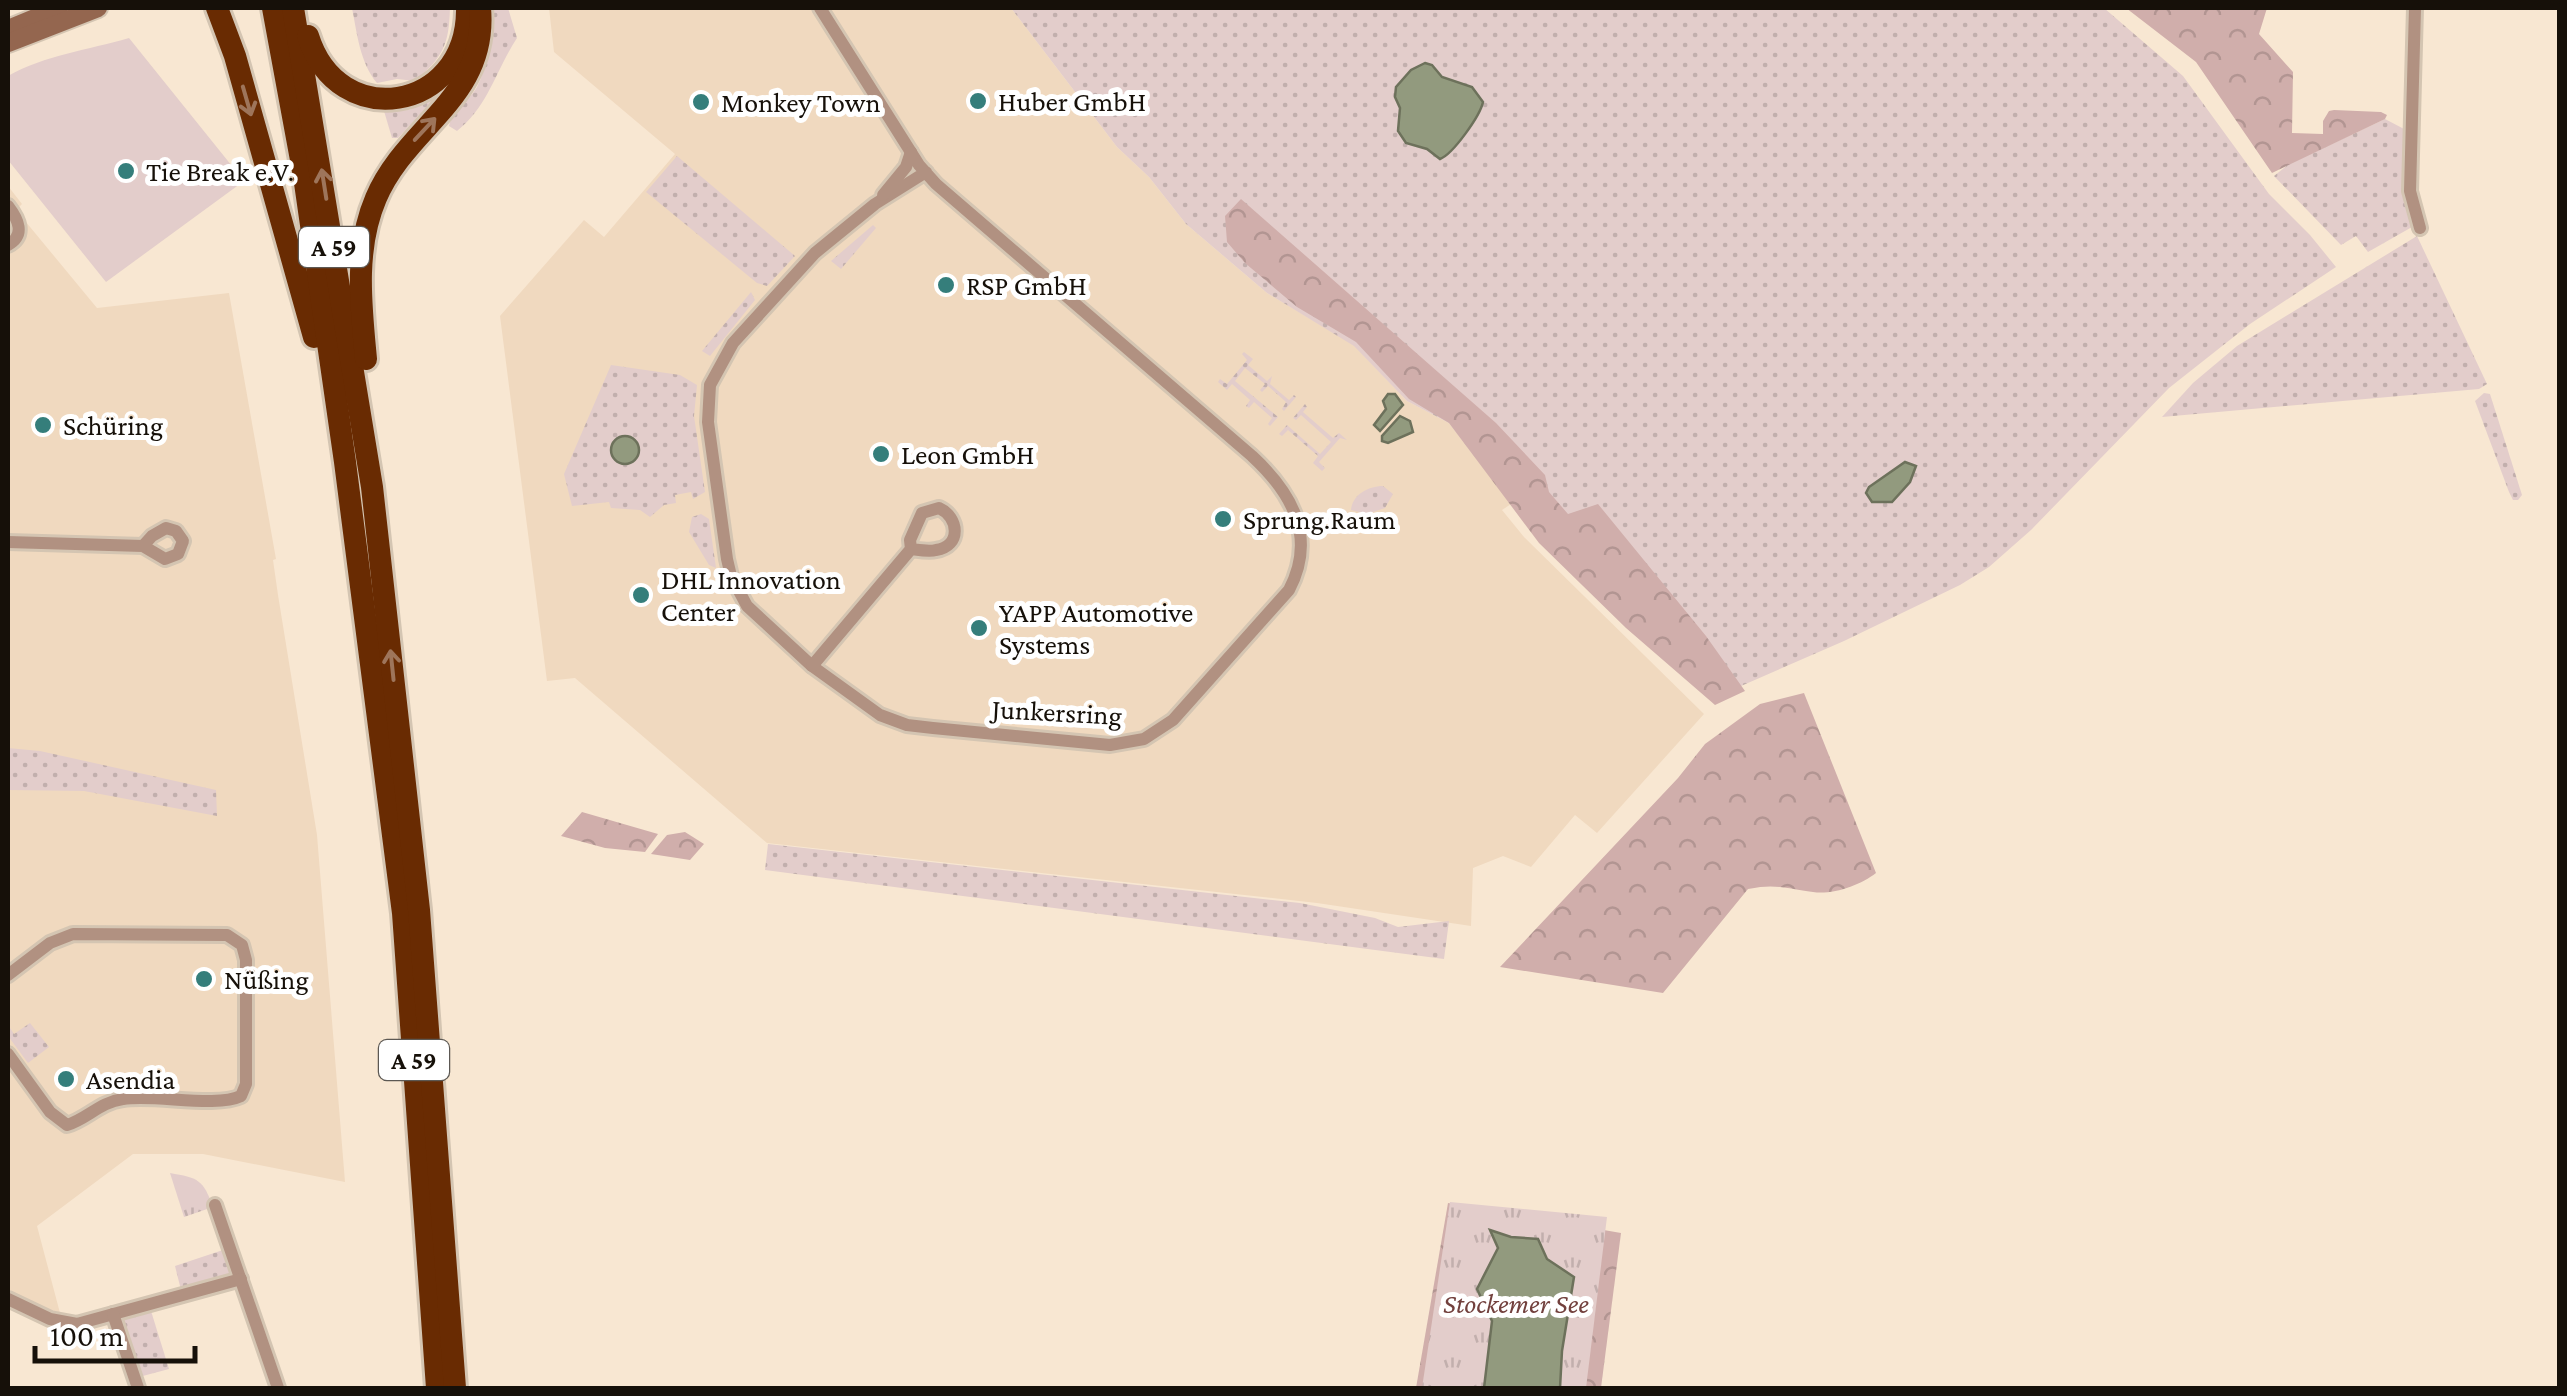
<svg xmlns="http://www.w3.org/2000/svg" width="2567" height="1396" viewBox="0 0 2567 1396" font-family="'Crimson Pro',serif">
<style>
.built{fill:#f0d9bf}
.grass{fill:url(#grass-dots)}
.forest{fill:url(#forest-crowns)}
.park{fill:url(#park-tufts)}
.garden{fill:#e3cdcb}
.water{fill:#929a7e;stroke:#6d715b;stroke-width:2.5}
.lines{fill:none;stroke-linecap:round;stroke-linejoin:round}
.street-casing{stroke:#d4c5b2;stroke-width:18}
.secondary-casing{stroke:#d4c5b2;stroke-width:22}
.highway-casing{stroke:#d4c5b2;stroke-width:28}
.street{stroke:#b19181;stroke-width:12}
.secondary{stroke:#94664f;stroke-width:18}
.highway{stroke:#692b02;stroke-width:22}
.oneway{stroke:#9e755b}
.poi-dot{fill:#357e7b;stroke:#fff;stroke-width:4}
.labels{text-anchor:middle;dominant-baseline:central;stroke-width:10;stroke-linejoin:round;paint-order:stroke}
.shield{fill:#fff;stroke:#5c5853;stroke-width:2.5}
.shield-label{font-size:25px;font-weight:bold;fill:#161009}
.poi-label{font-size:28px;fill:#161009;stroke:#fff;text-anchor:start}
.street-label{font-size:28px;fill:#161009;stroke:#fff}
.park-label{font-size:28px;font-style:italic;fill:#72403d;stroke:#fff}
</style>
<defs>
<pattern id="grass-dots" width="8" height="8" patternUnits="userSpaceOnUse" patternTransform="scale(2.5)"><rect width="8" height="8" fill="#e3cdcb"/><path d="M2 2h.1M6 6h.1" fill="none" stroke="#c2afad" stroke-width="1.8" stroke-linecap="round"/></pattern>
<pattern id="forest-crowns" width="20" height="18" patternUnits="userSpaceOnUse" patternTransform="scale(2.5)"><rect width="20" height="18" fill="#d0aeab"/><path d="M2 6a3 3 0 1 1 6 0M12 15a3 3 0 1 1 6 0" fill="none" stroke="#b29592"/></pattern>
<pattern id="park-tufts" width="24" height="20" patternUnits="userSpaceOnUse" patternTransform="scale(2.5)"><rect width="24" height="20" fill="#e3cdcb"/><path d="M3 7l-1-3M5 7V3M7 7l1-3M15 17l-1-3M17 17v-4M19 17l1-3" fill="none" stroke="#c2afad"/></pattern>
</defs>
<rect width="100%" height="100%" fill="#f8e7d2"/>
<!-- built -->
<g class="built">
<polygon points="549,8 1011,8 1117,147 1149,177 1186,224 1267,293 1354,345 1407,401 1449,423 1511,504 1502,510 1524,537 1704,714 1597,833 1575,815 1531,867 1503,856 1473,868 1471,926 1317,903 767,843 575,678 547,681 500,316 584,220 604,237 675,154 554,52"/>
<polygon points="8,186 22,204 16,210 97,308 229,293 276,559 273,560 278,595 317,835 345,1182 203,1154 133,1154 37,1226 60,1313 32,1304 8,1289"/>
</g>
<!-- grass -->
<g class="grass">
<path d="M352,8H450C449,45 443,57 415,81L397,79L377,83C360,63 357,33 352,8Z"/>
<path d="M490,8H508L517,38C496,70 488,107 457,131L449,126C453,110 469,101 477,87C489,64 492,33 490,8Z"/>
<polygon points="1011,8 2104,8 2183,76 2269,194 2310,235 2336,267 2250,324 2169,388 2031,530 1989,567 1960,585 1844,641 1725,693 1511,504 1449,423 1407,401 1354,346 1267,293 1186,224 1149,177 1117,147"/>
<polygon points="437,96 398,138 392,138 384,111 409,110"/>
<polygon points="2385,119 2406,130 2405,196 2412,227 2368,252 2356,236 2341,245 2274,176 2289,164"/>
<polygon points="677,156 795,256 767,286 757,283 646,192"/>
<polygon points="873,225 876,228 841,269 831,261"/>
<polygon points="2417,236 2487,384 2479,389 2162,417 2193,383 2237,346"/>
<polygon points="751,292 755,300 710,356 702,351"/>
<polygon points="1244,352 1253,359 1248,365 1267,381 1272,376 1270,384 1289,400 1294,395 1296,397 1284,411 1282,409 1286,402 1268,386 1262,392 1260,390 1265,384 1245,368 1235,381 1278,417 1270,426 1268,424 1272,418 1254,402 1249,408 1246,406 1250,400 1232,384 1227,390 1218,382 1220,379 1227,384 1247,360 1242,354"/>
<polygon points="611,365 680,375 697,385 694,416 705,492 693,499 691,492 675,495 676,503 664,505 650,517 640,510 611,508 609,502 572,506 564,474"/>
<polygon points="2484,393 2490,394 2522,495 2518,500 2513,500 2509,492 2475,401"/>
<polygon points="1305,404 1307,407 1303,412 1333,438 1339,433 1347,440 1340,438 1319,462 1325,468 1322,471 1313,463 1318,456 1288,430 1282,436 1279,434 1287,425 1320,454 1331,442 1301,415 1296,420 1293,418"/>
<path d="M1383,486L1393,494L1385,508L1367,514L1351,510C1352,495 1368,486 1383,486Z"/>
<polygon points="701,514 709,519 716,568 709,565 689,532 692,517"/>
<polygon points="8,748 40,751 216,790 217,816 84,791 8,790"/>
<polygon points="768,844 1300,903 1375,918 1398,927 1449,921 1444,959 765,870"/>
<polygon points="30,1023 49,1047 28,1063 8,1036 8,1025 14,1034"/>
<polygon points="226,1249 234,1272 232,1277 181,1290 175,1266"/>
<polygon points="151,1311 169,1369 139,1377 122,1318"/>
</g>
<!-- forest -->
<g class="forest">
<polygon points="2126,8 2267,8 2259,34 2293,72 2292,133 2323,134 2323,121 2329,111 2334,110 2381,112 2387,115 2385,119 2272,173 2196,62"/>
<polygon points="1241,199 1496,423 1545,475 1549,492 1568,514 1598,504 1706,636 1745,691 1715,705 1626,628 1539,543 1449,423 1409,399 1356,342 1297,307 1245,263 1227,242 1225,216"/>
<path d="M1804,693L1876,873C1861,885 1833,895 1813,892C1786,889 1777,883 1748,889L1663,993L1500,967L1678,778L1705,744L1760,704Z"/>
<polygon points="582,812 658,834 645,852 605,848 561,836"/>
<polygon points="685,832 704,844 690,860 651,854 667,835"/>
<polygon points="1448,1203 1621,1233 1601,1388 1416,1388"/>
</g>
<!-- park -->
<g class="park">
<path d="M170,1173C198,1178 203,1179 213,1207L184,1217Z"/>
<polygon points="1450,1202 1607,1217 1586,1388 1422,1388"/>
</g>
<!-- garden -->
<path class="garden" d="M129,38L244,181L106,282L8,160V76C45,55 88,50 129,38Z"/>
<!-- water -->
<g class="water">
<path d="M1425,63L1432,65L1442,77L1472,87L1483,102C1480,116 1453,154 1440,159L1427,149L1406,143L1398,131L1400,108L1395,97L1396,87L1411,70Z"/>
<polygon points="1388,394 1395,394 1403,405 1380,431 1374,425 1386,409 1383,401"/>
<polygon points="1400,416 1410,421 1413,432 1388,443 1382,441 1382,436"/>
<circle cx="625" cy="450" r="14"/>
<polygon points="1905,462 1916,466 1910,482 1892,502 1872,502 1866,493 1869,487"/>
<polygon points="1490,1230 1511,1237 1538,1239 1547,1259 1574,1277 1562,1351 1560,1388 1484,1388 1492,1321 1477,1289 1498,1248"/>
</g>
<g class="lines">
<!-- street casing -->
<g class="street-casing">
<g id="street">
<path d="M820,8L919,165L936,184L1252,456C1292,493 1317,537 1289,590L1173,720L1144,739L1110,745L933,728L907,725L880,715L812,666L747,606L731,576L727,559L708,422L710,385L733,343L815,253L875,204L926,172"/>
<polyline points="2415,8 2410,191 2420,228"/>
<polyline points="883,195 906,167 911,152"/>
<path d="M8,206C18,219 26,235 8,245"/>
<polyline points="8,542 143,546 165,559 178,554 183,541 176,531 166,528 152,536 143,546"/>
<path d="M812,666L911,549L910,540L922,513L939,508C959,517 962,546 936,550C929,552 919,550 911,549"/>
<path d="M8,975L50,943L73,934L227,935L242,945L246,960V1084L241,1096C216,1108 155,1094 123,1099C100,1102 87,1119 67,1125L50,1112L8,1054"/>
<polyline points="215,1205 278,1388"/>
<polyline points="8,1299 50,1319 77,1324 241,1279"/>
<polyline points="113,1314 138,1388"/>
</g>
</g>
<!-- secondary casing -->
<g class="secondary-casing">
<g id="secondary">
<polyline points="8,29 59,8"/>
<polyline points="8,43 98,8"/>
</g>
</g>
<!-- highway casing -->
<g class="highway-casing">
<g id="highway">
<polyline points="217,8 235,56 314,337"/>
<polyline points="273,8 304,176 345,462 403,913 437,1388"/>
<polyline points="293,8 372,487 419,910 455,1388"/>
<path d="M308,36C338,133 466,112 467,11"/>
<path d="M366,359C361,306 354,249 376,198C407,125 488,98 480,8"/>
</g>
</g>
<!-- street -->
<use href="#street" class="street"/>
<!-- secondary -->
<use href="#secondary" class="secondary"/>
<!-- highway -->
<use href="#highway" class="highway"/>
</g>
<!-- one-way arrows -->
<defs><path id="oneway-shaft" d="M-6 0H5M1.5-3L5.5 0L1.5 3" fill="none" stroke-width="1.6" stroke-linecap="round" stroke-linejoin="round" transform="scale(2.5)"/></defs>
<g class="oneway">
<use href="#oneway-shaft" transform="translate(247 101) rotate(74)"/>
<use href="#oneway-shaft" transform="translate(425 129) rotate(-47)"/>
<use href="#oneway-shaft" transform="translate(324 184) rotate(-99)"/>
<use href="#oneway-shaft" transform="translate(392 665) rotate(-96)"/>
</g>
<!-- markers -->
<g class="poi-dot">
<circle cx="978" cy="101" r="10"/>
<circle cx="701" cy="102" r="10"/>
<circle cx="126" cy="171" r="10"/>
<circle cx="946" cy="285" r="10"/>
<circle cx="43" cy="425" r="10"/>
<circle cx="881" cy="454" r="10"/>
<circle cx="1223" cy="519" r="10"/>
<circle cx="641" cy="595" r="10"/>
<circle cx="979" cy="628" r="10"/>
<circle cx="204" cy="979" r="10"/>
<circle cx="66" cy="1079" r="10"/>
</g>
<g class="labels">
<!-- shield labels -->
<g class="shield">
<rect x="299" y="227" width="70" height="40" rx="8"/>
<rect x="379" y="1040" width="70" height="40" rx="8"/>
</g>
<g class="shield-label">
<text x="334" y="247">A 59</text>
<text x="414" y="1060">A 59</text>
</g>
<!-- poi labels -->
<g class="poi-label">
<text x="998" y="101">Huber GmbH</text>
<text x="721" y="102">Monkey Town</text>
<text x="146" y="171">Tie Break e.V.</text>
<text x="966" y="285">RSP GmbH</text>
<text x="63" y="425">Schüring</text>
<text x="901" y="454">Leon GmbH</text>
<text x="1243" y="519">Sprung.Raum</text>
<text x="661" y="579">DHL Innovation<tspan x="661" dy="32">Center</tspan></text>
<text x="999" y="612">YAPP Automotive<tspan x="999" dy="32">Systems</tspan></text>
<text x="224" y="979">Nüßing</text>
<text x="86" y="1079">Asendia</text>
</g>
<!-- street labels -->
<g class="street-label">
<text transform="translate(1057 712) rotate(3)">Junkersring</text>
</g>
<!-- park labels -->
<g class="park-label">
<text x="1516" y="1303">Stockemer See</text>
</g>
</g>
<!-- border -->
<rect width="2567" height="1396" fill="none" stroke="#161009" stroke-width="20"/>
<!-- scale -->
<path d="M35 1346v15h160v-15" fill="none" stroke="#161009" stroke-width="5"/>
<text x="50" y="1346" font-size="30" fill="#161009" stroke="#ffffff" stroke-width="8" paint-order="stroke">100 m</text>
</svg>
